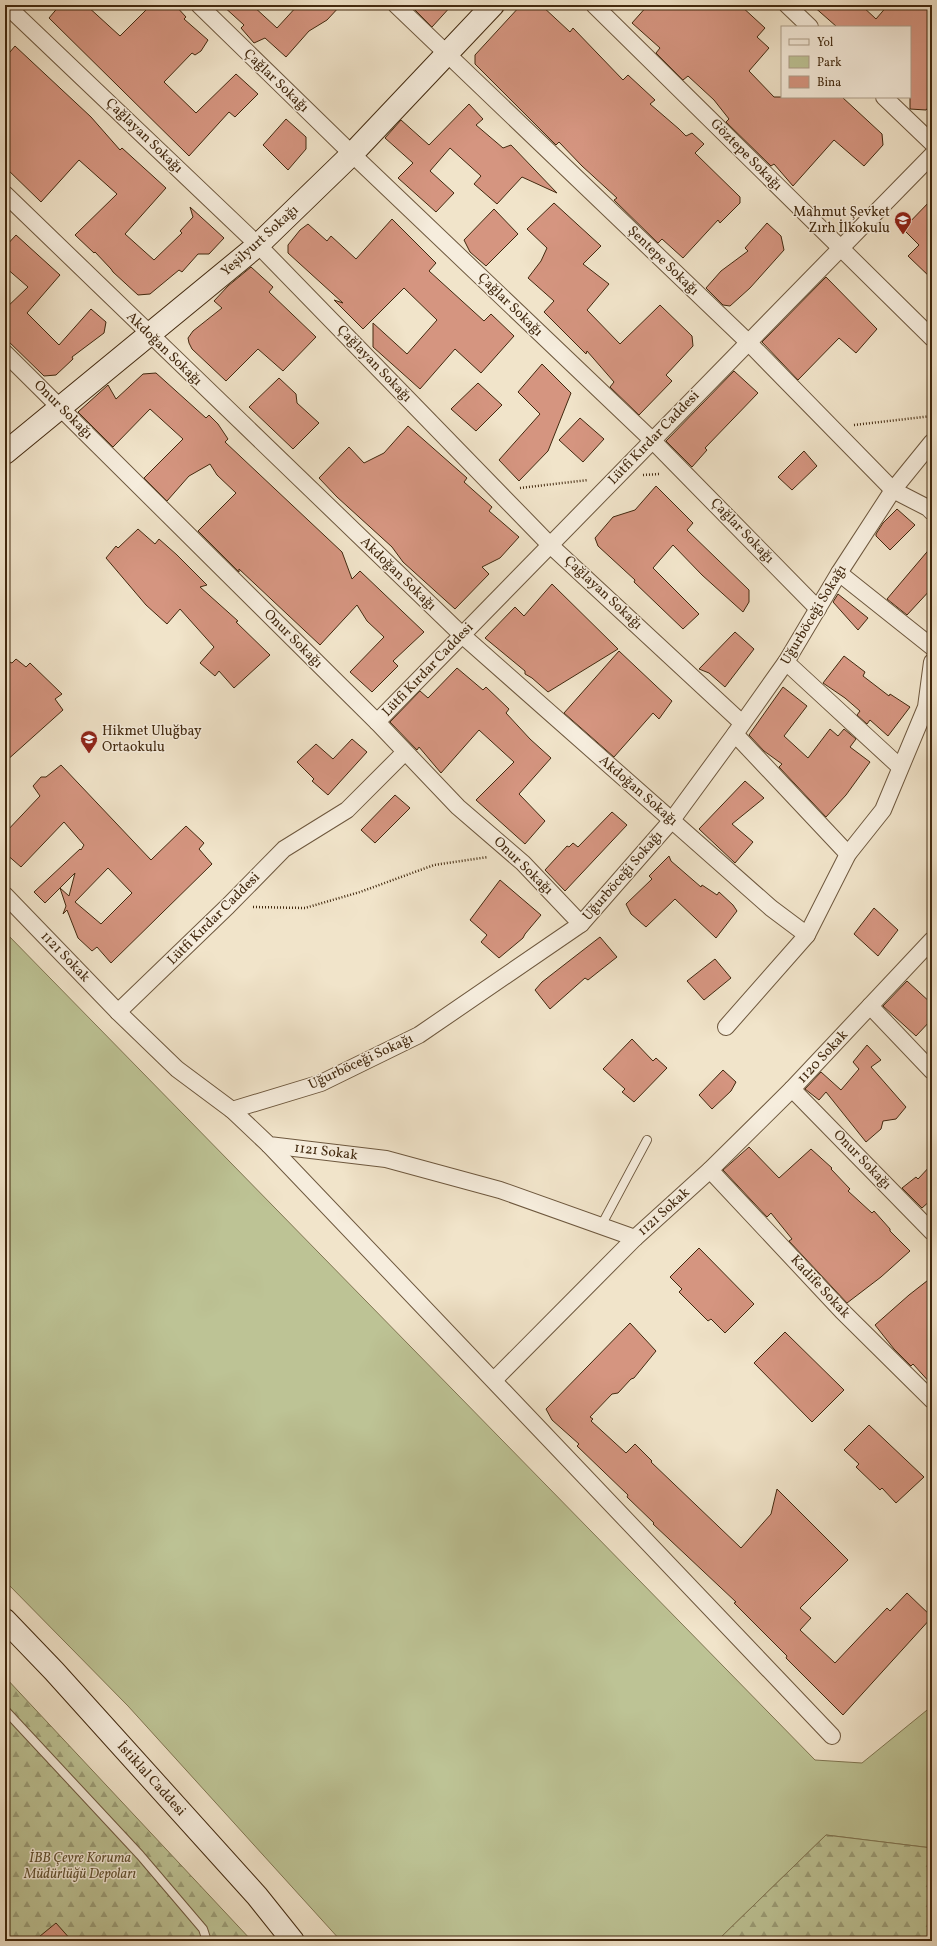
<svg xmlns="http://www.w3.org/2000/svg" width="937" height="1946" viewBox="0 0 937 1946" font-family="Vollkorn,serif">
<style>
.green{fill:#bdc395;stroke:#807652}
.forest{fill:url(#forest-firs);stroke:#807652}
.building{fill:#d59580;stroke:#42290f;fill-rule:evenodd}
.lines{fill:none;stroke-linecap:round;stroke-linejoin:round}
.service-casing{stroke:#6e583e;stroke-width:10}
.minor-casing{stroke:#6e583e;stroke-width:18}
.secondary-casing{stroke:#42290f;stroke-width:24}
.path{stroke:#42290f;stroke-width:2.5;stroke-dasharray:1 2;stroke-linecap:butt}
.service{stroke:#f6eddd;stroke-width:8}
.minor{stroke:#f6eddd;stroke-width:16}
.secondary{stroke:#f6eddd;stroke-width:22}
.labels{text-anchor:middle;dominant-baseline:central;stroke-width:3;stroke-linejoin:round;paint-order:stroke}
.street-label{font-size:14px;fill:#42290f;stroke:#f6eddd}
.poi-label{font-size:14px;fill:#42290f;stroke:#f6eddd;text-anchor:end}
.park-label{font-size:14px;font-style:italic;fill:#615030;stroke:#f6eddd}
</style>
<defs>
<pattern id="forest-firs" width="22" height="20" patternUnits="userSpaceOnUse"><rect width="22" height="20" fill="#bdc395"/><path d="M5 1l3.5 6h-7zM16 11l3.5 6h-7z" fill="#9b9e78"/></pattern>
</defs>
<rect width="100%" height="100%" fill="#f1e4ca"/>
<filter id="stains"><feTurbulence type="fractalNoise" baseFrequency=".005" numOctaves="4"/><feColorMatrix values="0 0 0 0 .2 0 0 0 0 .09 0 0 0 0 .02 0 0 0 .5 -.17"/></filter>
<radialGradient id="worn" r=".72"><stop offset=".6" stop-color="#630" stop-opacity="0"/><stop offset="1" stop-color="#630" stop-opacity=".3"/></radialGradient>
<!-- green -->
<polygon class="green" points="5,932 815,1760 862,1763 932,1706 932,1848 826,1835 717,1941 341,1941 128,1706 5,1581"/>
<!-- forest -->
<g class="forest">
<polygon points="5,1677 252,1941 5,1941"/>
<polygon points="826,1835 932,1848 932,1941 717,1941"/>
</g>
<!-- building -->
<g class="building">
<polygon points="60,5 86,5 120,36 151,5 175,5 186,17 184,19 208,40 201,51 195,55 192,53 164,82 196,113 236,74 258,94 235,117 229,112 189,156 49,18"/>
<polygon points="222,5 252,5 277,28 298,5 341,5 327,20 309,31 286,57 265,38 254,43 241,28 244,25"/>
<polygon points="410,5 452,5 432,27"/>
<polygon points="521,5 541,5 570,32 573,28 623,80 628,75 655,100 650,104 679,129 686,136 692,133 704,144 695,153 740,197 740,203 720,223 718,220 683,258 662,239 658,243 614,200 617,198 582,166 559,142 556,145 475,64 475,55"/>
<polygon points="648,5 740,5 765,28 757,37 769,48 749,71 774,97 842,97 882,134 883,145 864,166 834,140 793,186 774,164 771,166 726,122 729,119 714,100 688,76 683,80 656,53 660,48 632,23"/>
<polygon points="812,5 861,5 876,19 888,5 932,5 932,103 926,110 910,109 910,27 837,27"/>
<polygon points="15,46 91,117 120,150 122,148 166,188 125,234 154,260 182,233 180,231 193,217 190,207 224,238 209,254 198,254 182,272 179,270 150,294 138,295 113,272 111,269 95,252 94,253 75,235 117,194 79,160 41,202 5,167 5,58"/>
<polygon points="469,104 483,119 476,125 503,148 511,145 557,193 522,177 497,204 474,184 481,176 450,148 430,171 454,193 436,212 398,178 413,163 385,138 401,120 429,145"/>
<polygon points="286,119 306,137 306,149 288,170 263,145"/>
<polygon points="932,199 932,279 908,256 919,245 903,229"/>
<polygon points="554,203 601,246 583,264 609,284 587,310 620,344 660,305 692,336 693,346 666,375 672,381 639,415 610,387 614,382 587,351 586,354 544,312 554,301 528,278 541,261 547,248 527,229"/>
<polygon points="494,209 518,234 486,266 470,252 464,240"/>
<polygon points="392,219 436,263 429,271 484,321 491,314 514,336 481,373 455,349 420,389 373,347 373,323 407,354 437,320 404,288 363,329 334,300 343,303 288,253 288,245 300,230 308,224 327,241 331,236 356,259"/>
<polygon points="767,223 781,236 784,250 750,288 730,306 723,305 706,288 721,271 748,251 745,248"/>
<polygon points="16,235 60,275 27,313 59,345 91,309 106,322 104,333 72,357 73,359 56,375 44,376 5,338 5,309 28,287 5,267 5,247"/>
<polygon points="251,267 273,287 269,292 316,337 283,371 258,349 226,381 192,349 189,343 188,338 193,331 222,308 214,301 228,286"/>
<polygon points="826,277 877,329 856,353 839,338 798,380 762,342"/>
<polygon points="542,364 571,393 548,451 519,481 499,460 540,414 518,392"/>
<polygon points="734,371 758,393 705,448 707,450 692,467 666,441"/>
<polygon points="156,373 206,418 209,415 218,424 228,439 225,442 342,552 352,579 360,571 424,632 393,661 398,666 372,692 350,672 384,637 367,621 357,605 320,645 239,569 239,572 198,531 236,493 217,475 210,464 189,476 167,501 144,478 183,439 150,409 113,447 78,412 108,385 116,399 143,374"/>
<polygon points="279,378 296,394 297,403 319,423 293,449 249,407"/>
<polygon points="478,383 502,405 476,431 451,409"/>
<polygon points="580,418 604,439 583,462 559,440"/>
<polygon points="408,426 467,478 464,482 492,507 489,511 519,537 500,558 482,567 489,574 455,609 403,562 392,547 337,497 319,478 349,447 364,463 384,453"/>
<polygon points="804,451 817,466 792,490 778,477"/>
<polygon points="656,486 693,523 687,530 749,590 749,602 743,612 702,575 673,545 653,568 699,614 683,629 634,582 635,580 598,546 595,538 613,517 635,510"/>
<polygon points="897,509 915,525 890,550 876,536 876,534 883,523"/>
<polygon points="138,529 155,544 159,539 177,555 207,585 200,587 238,621 236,622 270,655 234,688 219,671 215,676 200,663 214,647 180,609 167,624 146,605 106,558 116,546 118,548"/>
<polygon points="932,546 932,588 907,615 887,599"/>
<polygon points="552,584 618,649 548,692 532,678 525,674 525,671 485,638 515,607 524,616"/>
<polygon points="838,594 868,618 858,630 833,602"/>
<polygon points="735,632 754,649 725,687 709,673 699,669"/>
<polygon points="619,651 672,701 659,719 653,713 614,757 564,713"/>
<polygon points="844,656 865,672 863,676 889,696 890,694 910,707 888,736 870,720 867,724 857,715 860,711 845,698 823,683"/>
<polygon points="16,659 26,667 30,663 62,694 55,699 63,710 5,762 5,660 12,663"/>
<polygon points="457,668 483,690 486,687 509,709 506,713 530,739 551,758 519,794 545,821 525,844 476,800 514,762 479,730 441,773 419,747 417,750 390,722 420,691 428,698"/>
<polygon points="783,687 807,706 784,736 808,758 830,729 838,736 844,729 856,739 850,747 870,762 846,795 826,817 779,767 782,764 764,751 749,735"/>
<polygon points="352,739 367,752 328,795 312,781 314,779 297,762 316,744 333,759"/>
<path d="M61,765L151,860L186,826L204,843L199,849L212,864L111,963L97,947L92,951L78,938L67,910L63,914L66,906L60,888L45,903L34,892L80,849L81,850L84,845L64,822L21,867L5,853V833L40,796L33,786L41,777H46ZM108,868L132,893L101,924L75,902ZM75,873L69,896L60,888Z"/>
<polygon points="745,781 764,798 732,824 753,842 735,863 699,829"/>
<polygon points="395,795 410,808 375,843 361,830"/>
<polygon points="612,812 627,825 565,891 545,870 567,846 569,847 573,843 578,847"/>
<polygon points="669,856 671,861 701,887 702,885 717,895 719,892 733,905 737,911 716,938 675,899 646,927 631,914 626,904 652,879 649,876"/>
<polygon points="500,880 541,915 525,934 523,938 499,958 481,942 487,935 470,920"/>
<polygon points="874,908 898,930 878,956 854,934"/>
<polygon points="600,937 617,957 588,980 585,978 550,1009 535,990 542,982"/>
<polygon points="715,959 731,978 704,1000 687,981"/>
<polygon points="907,981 932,1004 932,1019 916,1036 883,1006"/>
<polygon points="632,1039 653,1061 656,1058 667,1068 634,1102 622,1092 625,1089 603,1069"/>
<polygon points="867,1045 881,1060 871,1067 906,1107 896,1119 883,1121 881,1129 866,1142 826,1092 819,1100 805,1089 821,1072 841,1090 859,1069 853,1062"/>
<polygon points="723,1070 736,1082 731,1091 712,1109 699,1095"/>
<polygon points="749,1147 779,1178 811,1149 832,1168 831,1169 850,1189 848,1191 872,1213 874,1211 890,1229 890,1231 910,1251 881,1277 847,1303 789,1241 792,1239 771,1213 767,1217 723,1170"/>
<polygon points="932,1164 932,1199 922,1208 902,1188 916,1177 918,1179"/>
<polygon points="699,1248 754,1304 725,1333 711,1319 708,1321 679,1292 682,1289 670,1277"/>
<polygon points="932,1277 932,1385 913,1364 911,1366 894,1349 875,1325 909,1295"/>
<polygon points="630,1323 656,1351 634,1378 631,1379 618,1393 612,1394 590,1417 593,1419 591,1421 626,1453 635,1444 652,1461 651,1462 741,1548 771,1514 777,1489 848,1560 800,1608 811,1618 800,1630 835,1663 887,1608 890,1611 907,1593 932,1617 843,1715 786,1658 787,1656 734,1603 736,1602 653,1524 654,1523 627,1497 628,1495 577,1446 579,1444 552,1420 546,1409"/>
<polygon points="785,1332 844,1390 812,1422 754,1363"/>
<polygon points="869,1425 924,1477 896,1503 882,1488 880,1490 856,1467 859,1464 844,1450"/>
<polygon points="56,1923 72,1941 34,1941"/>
</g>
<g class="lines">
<!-- service casing -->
<g class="service-casing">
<g id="service">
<polyline points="601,1226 647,1140"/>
<polyline points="5,1710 140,1855 203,1929 207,1941"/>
</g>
</g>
<!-- minor casing -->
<g class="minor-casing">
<g id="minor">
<polyline points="6,5 258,245 550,545 742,723"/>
<polyline points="199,5 352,154 652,440 818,609"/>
<polyline points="396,5 748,342 893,490 928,508 932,512"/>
<polyline points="594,5 932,338"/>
<polyline points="787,5 810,27"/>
<polyline points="884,97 932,143"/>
<polyline points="5,194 462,635 771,908 807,935"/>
<polyline points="5,353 377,722 458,807 523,863 581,924"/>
<polyline points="839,573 932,647"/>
<polyline points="786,662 900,767"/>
<polyline points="377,722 932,155"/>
<polyline points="735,734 848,854"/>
<polyline points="5,895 118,1012 177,1069 232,1110 269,1145 386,1159 500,1190 635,1238 710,1170 792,1089 932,940"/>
<polyline points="870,1006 932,1071"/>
<polyline points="118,1012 228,906 284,849 347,810 405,752"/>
<polyline points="726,1027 807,935 848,854 883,810 926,707 932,662"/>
<polyline points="792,1089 932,1232"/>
<polyline points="232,1110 321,1083 419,1035 581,924 672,820 735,734 786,662 839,573 893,490 932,442"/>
<polyline points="269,1145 832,1736"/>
<polyline points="710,1170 842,1311 932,1400"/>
<polyline points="494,1380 635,1238"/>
</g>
</g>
<!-- secondary casing -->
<g class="secondary-casing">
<g id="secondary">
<polyline points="5,453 258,245 352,154 493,5"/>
<polyline points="5,1620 54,1671 257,1896 293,1941"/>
</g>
</g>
<!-- path -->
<g class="path">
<polyline points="854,425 932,416"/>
<polyline points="643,475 660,474"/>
<polyline points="520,488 588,480"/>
<polyline points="253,907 305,908 360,892 434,865 488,857"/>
</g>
<!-- service -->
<use href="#service" class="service"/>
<!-- minor -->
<use href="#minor" class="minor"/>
<!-- secondary -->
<use href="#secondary" class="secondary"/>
</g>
<!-- icons -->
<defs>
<g id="school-pin" transform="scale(0.9)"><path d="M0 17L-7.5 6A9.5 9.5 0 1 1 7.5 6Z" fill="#8f2418" stroke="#f6eddd"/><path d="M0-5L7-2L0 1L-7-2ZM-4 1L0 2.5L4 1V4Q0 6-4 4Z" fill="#fff"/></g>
</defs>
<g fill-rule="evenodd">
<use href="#school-pin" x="903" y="220"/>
<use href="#school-pin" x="89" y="739"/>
</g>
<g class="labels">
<!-- street labels -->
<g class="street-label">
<text transform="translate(276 81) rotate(44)">Çağlar Sokağı</text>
<text transform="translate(144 136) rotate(44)">Çağlayan Sokağı</text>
<text transform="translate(746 155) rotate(45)">Göztepe Sokağı</text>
<text transform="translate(260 241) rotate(-42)">Yeşilyurt Sokağı</text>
<text transform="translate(663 261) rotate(44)">Şentepe Sokağı</text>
<text transform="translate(510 305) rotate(44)">Çağlar Sokağı</text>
<text transform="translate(164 349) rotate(44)">Akdoğan Sokağı</text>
<text transform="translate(374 364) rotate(46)">Çağlayan Sokağı</text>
<text transform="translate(63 410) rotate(45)">Onur Sokağı</text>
<text transform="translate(654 438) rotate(-46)">Lütfi Kırdar Caddesi</text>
<text transform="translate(742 531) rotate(46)">Çağlar Sokağı</text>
<text transform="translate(398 574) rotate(44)">Akdoğan Sokağı</text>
<text transform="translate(603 593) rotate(43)">Çağlayan Sokağı</text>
<text transform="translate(814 615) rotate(-59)">Uğurböceği Sokağı</text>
<text transform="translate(293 639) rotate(45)">Onur Sokağı</text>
<text transform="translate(428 670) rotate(-46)">Lütfi Kırdar Caddesi</text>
<text transform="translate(638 791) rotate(41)">Akdoğan Sokağı</text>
<text transform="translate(523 866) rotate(44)">Onur Sokağı</text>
<text transform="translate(623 876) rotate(-49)">Uğurböceği Sokağı</text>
<text transform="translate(214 919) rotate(-45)">Lütfi Kırdar Caddesi</text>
<text transform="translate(65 957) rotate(46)">1121 Sokak</text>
<text transform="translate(823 1057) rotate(-47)">1120 Sokak</text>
<text transform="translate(361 1062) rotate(-25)">Uğurböceği Sokağı</text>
<text transform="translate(326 1152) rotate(7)">1121 Sokak</text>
<text transform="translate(862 1160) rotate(46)">Onur Sokağı</text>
<text transform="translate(664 1212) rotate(-42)">1121 Sokak</text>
<text transform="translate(820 1287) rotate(47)">Kadife Sokak</text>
<text transform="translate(151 1779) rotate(48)">İstiklal Caddesi</text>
</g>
<!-- poi labels -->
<g class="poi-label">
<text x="890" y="212">Mahmut Şevket<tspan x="890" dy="16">Zırh İlkokulu</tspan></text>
<text x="102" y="731" text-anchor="start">Hikmet Uluğbay<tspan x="102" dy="16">Ortaokulu</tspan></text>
</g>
<!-- park labels -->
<g class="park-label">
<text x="80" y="1858">İBB Çevre Koruma<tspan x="80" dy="16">Müdürlüğü Depoları</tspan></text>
</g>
</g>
<!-- margin -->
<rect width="937" height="1946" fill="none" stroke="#f1e4ca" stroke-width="20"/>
<rect x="6" y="6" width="925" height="1934" fill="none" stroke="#42290f" stroke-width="2"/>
<rect x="10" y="10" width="917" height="1926" fill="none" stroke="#42290f"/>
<!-- legend -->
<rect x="781" y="26" width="130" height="72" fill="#f6eddd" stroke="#ae9f8b"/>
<rect x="789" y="39" width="20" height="6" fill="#f6eddd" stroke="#ae9f8b"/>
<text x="817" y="46" font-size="12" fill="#42290f">Yol</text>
<rect x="789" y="56" width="20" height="12" fill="#bdc395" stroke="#ae9f8b"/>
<text x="817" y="66" font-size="12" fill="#42290f">Park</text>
<rect x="789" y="76" width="20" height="12" fill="#d59580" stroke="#ae9f8b"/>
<text x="817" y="86" font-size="12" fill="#42290f">Bina</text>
<rect width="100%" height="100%" filter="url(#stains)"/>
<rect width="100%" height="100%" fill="url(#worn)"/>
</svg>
